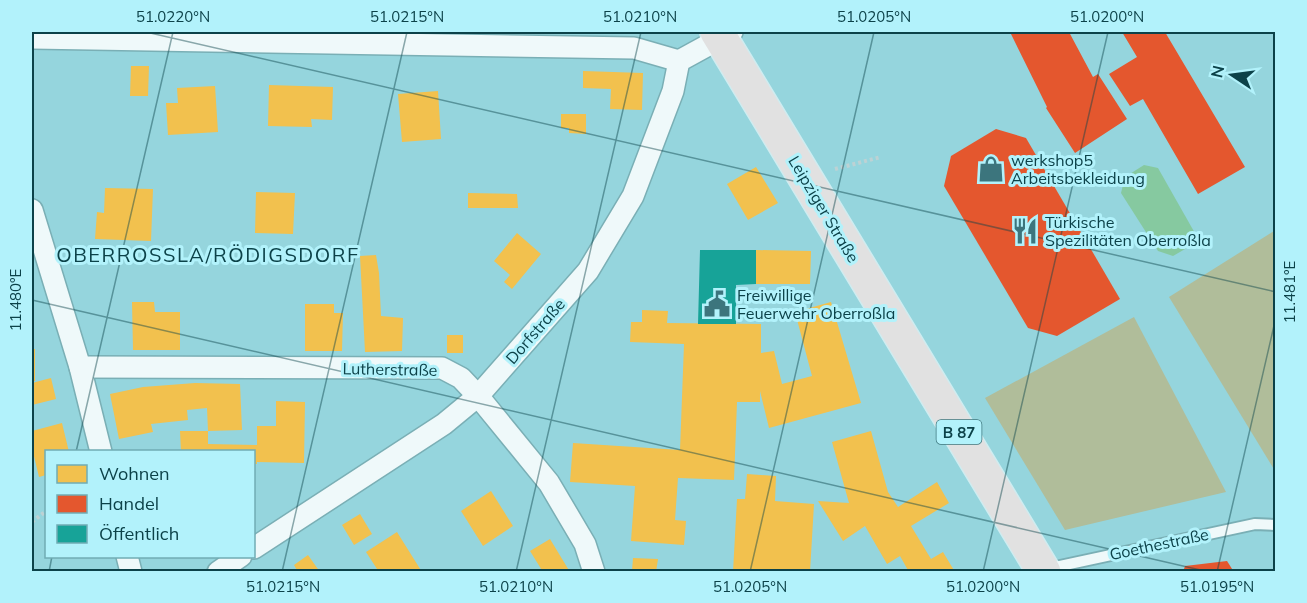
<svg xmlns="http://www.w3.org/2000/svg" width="1307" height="603" viewBox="0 0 1307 603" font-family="Mulish,sans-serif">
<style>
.green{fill:#b0bd9a}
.water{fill:#86c9a0}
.homes{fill:#f2c14e}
.shops{fill:#e4572e}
.public{fill:#17a398}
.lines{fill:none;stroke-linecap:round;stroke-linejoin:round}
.lane-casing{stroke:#7aafb5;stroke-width:14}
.street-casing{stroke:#7aafb5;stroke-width:24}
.primary-casing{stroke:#cfecf0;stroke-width:36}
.path{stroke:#bdd2d4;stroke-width:4;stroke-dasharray:3 3;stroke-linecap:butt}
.lane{stroke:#eff9fa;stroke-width:10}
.street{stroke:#eff9fa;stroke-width:21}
.primary{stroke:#e1e1e1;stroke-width:33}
.ticks{fill:none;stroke:#0c4249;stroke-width:1.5;stroke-opacity:0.45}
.labels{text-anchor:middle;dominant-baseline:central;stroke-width:6;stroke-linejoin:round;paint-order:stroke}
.shield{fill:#b2f2fb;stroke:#3e777e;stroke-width:1.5}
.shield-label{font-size:15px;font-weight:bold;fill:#0c4249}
.poi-label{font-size:16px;fill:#0c4249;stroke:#b2f2fb;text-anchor:start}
.street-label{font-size:16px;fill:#0c4249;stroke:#b2f2fb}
.quarter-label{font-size:20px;letter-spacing:1.5px;fill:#0c4249;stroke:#b2f2fb}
.neatline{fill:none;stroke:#0c4249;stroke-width:2}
.ticks-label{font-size:15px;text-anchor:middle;fill:#0c4249}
</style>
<rect width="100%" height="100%" fill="#95d5dd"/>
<!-- green -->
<g class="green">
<polygon points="1274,231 1276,234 1275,471 1169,297"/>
<polygon points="1134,317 1226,492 1065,530 985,398"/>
</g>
<!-- water -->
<polygon class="water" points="1144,165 1158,168 1196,235 1192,245 1173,256 1158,251 1121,193 1125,177"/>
<!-- homes -->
<g class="homes">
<polygon points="131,66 149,66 148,96 130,96"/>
<polygon points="583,71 643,73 642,110 610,109 611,89 583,88"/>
<polygon points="269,85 333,87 332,120 311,119 312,127 268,126"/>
<polygon points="215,86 218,132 168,135 166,103 178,103 177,88"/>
<polygon points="438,91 441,139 402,142 398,94"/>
<polygon points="561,114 586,114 586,134 569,133 569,128 561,128"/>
<polygon points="756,167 778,203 748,220 727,184"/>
<polygon points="105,188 153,189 151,241 95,239 97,212 104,213"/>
<polygon points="256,192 295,193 293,234 255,233"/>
<polygon points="468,193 517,194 518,208 468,208"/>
<polygon points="517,233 541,254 512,289 504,282 510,275 494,261"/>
<polygon points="756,250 811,251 810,284 756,284"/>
<polygon points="376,255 379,273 381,316 403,318 402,351 365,352 360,256"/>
<polygon points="132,302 154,302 155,312 180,312 180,350 133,350"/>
<polygon points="831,302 861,403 769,428 760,391 760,402 737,402 734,480 678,478 675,520 686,521 684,545 631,541 635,486 570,482 573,443 680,450 684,344 630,342 631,322 642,322 642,310 668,311 667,323 761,324 761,353 774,351 782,384 812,376 795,312"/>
<polygon points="305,304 334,304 334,313 343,313 342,351 305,351"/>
<rect x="447" y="335" width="16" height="18"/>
<rect x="32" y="349" width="3" height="32"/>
<polygon points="51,378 56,399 32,405 32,383"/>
<polygon points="195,383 240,384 242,430 208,431 207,408 187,410 188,420 151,424 153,432 119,439 110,394 143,387"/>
<polygon points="276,401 305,402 304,463 257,462 257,464 254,464 254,452 181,452 180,431 208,431 208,444 257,445 257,426 276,426"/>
<polygon points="62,423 69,452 46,452 46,475 39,477 32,448 32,431"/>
<polygon points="871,431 888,492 898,507 937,482 949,503 911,526 931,559 943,552 955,572 909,572 900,556 887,564 865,526 843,541 818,501 849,503 832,442"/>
<polygon points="747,474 776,476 775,501 814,504 810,572 733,572 737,499 745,499"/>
<polygon points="491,491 513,526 483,546 461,511"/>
<polygon points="360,514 372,534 354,545 342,525"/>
<polygon points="397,532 422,572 379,572 366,552"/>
<polygon points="550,539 570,572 543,572 530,551"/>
<polygon points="308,555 320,572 298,572 294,565"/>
<polygon points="633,558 658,559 656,572 632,571"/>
</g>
<!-- shops -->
<g class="shops">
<polygon points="1010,32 1069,32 1093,77 1098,74 1127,119 1075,153 1046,108 1047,107"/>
<polygon points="1122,32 1165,32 1245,167 1198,194 1143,99 1130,106 1109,74 1137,57"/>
<polygon points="996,129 1026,138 1120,299 1057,336 1028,328 944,186 951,156"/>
<polygon points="1227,561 1234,572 1183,572 1185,566"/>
</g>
<!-- public -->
<polygon class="public" points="700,250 756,250 756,284 736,285 736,324 698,324"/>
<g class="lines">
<!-- lane casing -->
<g class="lane-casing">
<polyline id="lane" points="1046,569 1255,524 1276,525"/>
</g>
<!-- street casing -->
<g class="street-casing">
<g id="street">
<polyline points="32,38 634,48 679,61"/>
<polyline points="32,210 80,367 101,452"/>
<polyline points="80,367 442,368 461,378 478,396 549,483 585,544 594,572"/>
<polyline points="254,548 444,424 478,396 588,271 633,196 673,91 679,61 732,32"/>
<polyline points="127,556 131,572"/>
<polyline points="218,572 241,556"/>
</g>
</g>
<!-- primary casing -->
<g class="primary-casing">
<polyline id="primary" points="717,32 1044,572"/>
</g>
<!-- path -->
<g class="path">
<polyline points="835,169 881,157"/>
<polyline points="32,522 46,511"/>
</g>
<!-- lane -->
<use href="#lane" class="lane"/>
<!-- street -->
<use href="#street" class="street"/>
<!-- primary -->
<use href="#primary" class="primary"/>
</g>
<!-- ticks -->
<path class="ticks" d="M146,32L1276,292M32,300L1209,572M76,452L173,32M49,572L52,556M282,572L407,32M516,572L641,32M750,572L874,32M983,572L1108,32M1217,572L1276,317"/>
<!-- icons -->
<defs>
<g id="shop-bare" transform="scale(2.07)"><path d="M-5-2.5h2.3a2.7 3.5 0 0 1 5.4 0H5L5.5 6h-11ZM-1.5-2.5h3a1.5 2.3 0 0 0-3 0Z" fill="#3c757d" stroke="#b2f2fb" stroke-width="2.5" paint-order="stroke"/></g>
<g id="restaurant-bare" transform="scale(2.07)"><path d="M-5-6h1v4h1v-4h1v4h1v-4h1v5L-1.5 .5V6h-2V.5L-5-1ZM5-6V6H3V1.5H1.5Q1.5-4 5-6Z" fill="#3c757d" stroke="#b2f2fb" stroke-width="2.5" paint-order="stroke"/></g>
<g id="civic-bare" transform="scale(2.07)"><path d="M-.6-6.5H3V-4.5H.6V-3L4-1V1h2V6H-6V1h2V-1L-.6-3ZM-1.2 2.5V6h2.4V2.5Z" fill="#3c757d" stroke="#b2f2fb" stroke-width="2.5" paint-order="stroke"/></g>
</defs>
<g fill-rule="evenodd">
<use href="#shop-bare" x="991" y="169"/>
<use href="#restaurant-bare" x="1025" y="231"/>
<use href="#civic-bare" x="717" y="304"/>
</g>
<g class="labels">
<!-- shield labels -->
<rect class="shield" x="936.5" y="420" width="45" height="24" rx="4.5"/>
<g class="shield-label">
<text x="959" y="432">B 87</text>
</g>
<!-- poi labels -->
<g class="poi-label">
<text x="1011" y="160">werkshop5<tspan x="1011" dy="18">Arbeitsbekleidung</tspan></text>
<text x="1045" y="222">Türkische<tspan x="1045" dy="18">Spezilitäten Oberroßla</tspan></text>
<text x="737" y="295">Freiwillige<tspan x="737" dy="18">Feuerwehr Oberroßla</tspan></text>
</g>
<!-- street labels -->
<g class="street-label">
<text transform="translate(824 209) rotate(59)">Leipziger Straße</text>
<text transform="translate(535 331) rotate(-49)">Dorfstraße</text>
<text transform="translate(390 369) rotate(1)">Lutherstraße</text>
<text transform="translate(1159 544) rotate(-12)">Goethestraße</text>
</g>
<!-- quarter labels -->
<g class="quarter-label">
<text x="208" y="254">OBERROSSLA/RÖDIGSDORF</text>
</g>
</g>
<!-- border -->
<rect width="1307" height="603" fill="none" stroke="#b2f2fb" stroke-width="66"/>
<!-- legend -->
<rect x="45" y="450" width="210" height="108" fill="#b2f2fb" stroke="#70acb4" stroke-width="1.5"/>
<rect x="57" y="465" width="30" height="18" fill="#f2c14e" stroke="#70acb4" stroke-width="1.5"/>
<text x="99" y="480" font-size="18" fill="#0c4249">Wohnen</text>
<rect x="57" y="495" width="30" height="18" fill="#e4572e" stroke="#70acb4" stroke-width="1.5"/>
<text x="99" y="510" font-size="18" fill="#0c4249">Handel</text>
<rect x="57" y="525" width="30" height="18" fill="#17a398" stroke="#70acb4" stroke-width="1.5"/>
<text x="99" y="540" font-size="18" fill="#0c4249">Öffentlich</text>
<!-- north arrow -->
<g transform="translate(1232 75) rotate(283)" stroke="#b2f2fb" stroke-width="4.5" paint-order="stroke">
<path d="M0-4.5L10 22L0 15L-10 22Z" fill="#0c4249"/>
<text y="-9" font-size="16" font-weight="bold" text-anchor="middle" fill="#0c4249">N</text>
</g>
<rect x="33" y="33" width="1241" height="537" class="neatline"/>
<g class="ticks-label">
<text x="173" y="22">51.0220°N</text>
<text x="407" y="22">51.0215°N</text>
<text x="640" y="22">51.0210°N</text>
<text x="874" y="22">51.0205°N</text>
<text x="1107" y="22">51.0200°N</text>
<text transform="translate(1290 292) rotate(-90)" y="5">11.481°E</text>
<text transform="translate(16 300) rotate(-90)" y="5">11.480°E</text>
<text x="283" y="592">51.0215°N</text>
<text x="516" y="592">51.0210°N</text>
<text x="750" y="592">51.0205°N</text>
<text x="983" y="592">51.0200°N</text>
<text x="1217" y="592">51.0195°N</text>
</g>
</svg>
